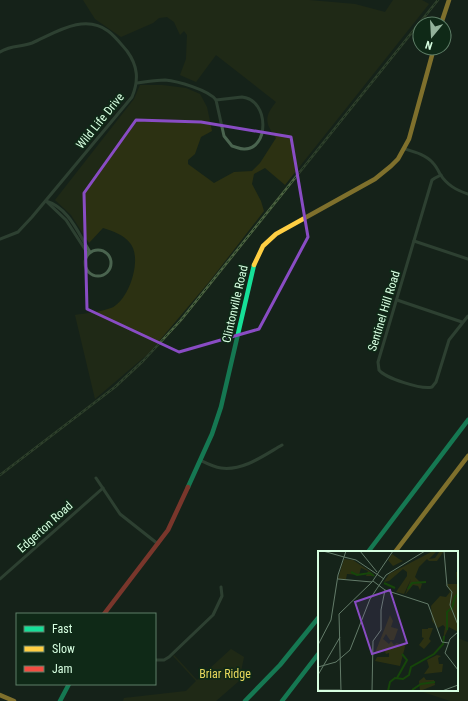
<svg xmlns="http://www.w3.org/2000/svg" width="468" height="701" viewBox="0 0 468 701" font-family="'Roboto Condensed',sans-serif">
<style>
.green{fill:#2c3112}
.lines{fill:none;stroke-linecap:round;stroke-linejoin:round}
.street{stroke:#4a644f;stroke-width:3}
.fast{stroke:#16e098;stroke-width:4.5}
.slow{stroke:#ffcf43;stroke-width:4.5}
.jam{stroke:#f24e42;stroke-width:4.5}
.rail-casing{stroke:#4d6341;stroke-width:2.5}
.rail{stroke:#0f2917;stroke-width:1;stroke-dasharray:3;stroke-linecap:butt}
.marked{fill:none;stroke:#894cc4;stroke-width:3;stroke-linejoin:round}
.labels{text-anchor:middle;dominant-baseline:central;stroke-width:3.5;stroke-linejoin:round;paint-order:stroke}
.street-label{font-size:12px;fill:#d7ffe1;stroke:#0f2917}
.park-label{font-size:12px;fill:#e6d75c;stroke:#0f2917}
.inset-river{fill:none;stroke:#16460a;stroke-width:2}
.inset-road{fill:none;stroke:#637b69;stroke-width:1}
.view{fill:#894cc4;fill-opacity:0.15;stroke:#894cc4;stroke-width:2}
.inset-edge{fill:none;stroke:#d7ffe1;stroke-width:2}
</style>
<rect width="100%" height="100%" fill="#152319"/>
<!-- green -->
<g class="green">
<path d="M83,0H309L355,4L385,12L393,0H422L429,4L285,185L265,168L254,174L252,184L261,201L264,211L209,282L149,353L95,399L75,315C86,313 101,312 111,308C129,301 143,258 130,243C124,235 113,231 103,228L89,243L71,215L55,200L134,99L140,85H162L186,88L200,94L207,107L212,131L201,137L195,154L188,160V164L214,183L234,172L252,171L260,163L276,138C265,123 264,117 276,102L216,55L196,82L180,75L186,59L187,35L184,31L180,35L174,22L167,17L159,18L153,23L121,37L95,19Z"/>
<polygon points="457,638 468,642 468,701 450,701 417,690 457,690"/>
<polygon points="231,649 244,657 239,681 216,701 123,701 124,698 186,691 196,681 173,656 174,655 197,680"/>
</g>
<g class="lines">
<!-- street -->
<g class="street">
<path d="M0,52C10,45 22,47 32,43C55,33 84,13 108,31C115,36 121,44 127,51C138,66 139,80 132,97L32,217L18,232L0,239"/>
<path d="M137,83C146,82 156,80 165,80C177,81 209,90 216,100"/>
<path d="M242,97C270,100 269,150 244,149C240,149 236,147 232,146L224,136L216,100Z"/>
<path d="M405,149C415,152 426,155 433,163C436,166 438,170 440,174C447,185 456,190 468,194"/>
<path d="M441,175L435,178L432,180L378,362L379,370C385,378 422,390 432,387L436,382L449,340L468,316"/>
<path d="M46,201C69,208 78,233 90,252"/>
<polyline points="47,202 66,220 88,254"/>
<polyline points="414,241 468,259"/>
<circle cx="98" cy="263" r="13"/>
<polyline points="397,300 462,322"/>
<path d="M200,460C206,463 213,467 221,468C243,471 263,456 282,445"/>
<polyline points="96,478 120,514 158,544"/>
<polyline points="0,579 103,488"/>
<polyline points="155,660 164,660 169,657 213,615 222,596 221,587"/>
</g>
<!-- fast -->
<g class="fast">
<polyline points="188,487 212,434 221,407 254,265"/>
<polyline points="368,552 468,420"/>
<polyline points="60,701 69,684"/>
<polyline points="245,701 280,665 319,617"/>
<polyline points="282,701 319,653"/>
</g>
<!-- slow -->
<g class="slow">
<polyline points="441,24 449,0"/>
<polyline points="254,265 263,246 276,234 375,179 391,166 398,159 409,139 434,48"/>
<polyline points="395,552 468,456"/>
<polyline points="0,695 14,701"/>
</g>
<!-- jam -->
<polyline class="jam" points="104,614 168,530 188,487"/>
<!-- rail casing -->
<g class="rail-casing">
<polyline id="rail" points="0,475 115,387 143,361 181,320 438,0"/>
</g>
<!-- rail -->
<use href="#rail" class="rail"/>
</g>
<!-- marked area -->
<path d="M0 0H468V701H0ZM136,120L201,122L291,137L308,237L259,329L179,352L87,309L84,193Z" fill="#152319" fill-opacity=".55" fill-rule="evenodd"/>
<path class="marked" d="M136,120L201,122L291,137L308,237L259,329L179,352L87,309L84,193Z"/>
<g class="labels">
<!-- street labels -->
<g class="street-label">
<text transform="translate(100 121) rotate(-51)">Wild Life Drive</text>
<text transform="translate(235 304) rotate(-77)">Clintonville Road</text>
<text transform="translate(384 311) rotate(-73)">Sentinel Hill Road</text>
<text transform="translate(45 527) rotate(-42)">Edgerton Road</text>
</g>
<!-- park labels -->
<g class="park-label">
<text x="225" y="674">Briar Ridge</text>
</g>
</g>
<!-- overview -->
<g transform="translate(318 551)">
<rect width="140" height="140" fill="#152319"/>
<path d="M115,0H119L111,8L117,7L122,0H126L119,10H111L109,8L101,16L97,26L104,33L102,39L100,35L95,34L87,44L93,28L86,43L78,41L89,25V21L85,18L71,30L66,31L71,23ZM74,3L81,8L85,10L75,15L70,9ZM26,8L35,9L53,21L57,25H48L50,20L43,17L41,24L29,23L28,28H20ZM138,21H140V81L131,76L125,89L127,76L125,74L120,77L114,70L113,55L122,45L128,46L132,41L129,33H139ZM72,64L75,70L73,76L80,78L76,89H72L68,83L65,88L71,93L73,90L76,94L79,92L84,95L88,92L82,115L57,110L59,106H71V102L68,103L66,99L57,102ZM110,70V77H115L111,88L113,90L106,98L101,94L106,87L101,85L104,86V78H110ZM119,104L123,105L120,107L121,113H125L124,121L106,123L111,116L109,109ZM106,126L108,129H116L117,134L102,140L101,130Z" fill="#2c3112"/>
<path class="inset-river" d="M33,21L39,24L52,22L56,25M66,32L77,37M90,38L94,32L108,31M129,79V61L134,57L137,46L140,43M79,127L89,109L84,103M94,139L103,133L117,131M70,140L72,131L77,127L85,128L91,124L93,116L116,103L125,93L126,85"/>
<path class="inset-road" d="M5,0L26,6M42,0L59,21M126,0L129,35L134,41L132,54L140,74M26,6L38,9L66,28M20,28L54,31L75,0M55,30L67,39L110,53L124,91L131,92M21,63L23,140M21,63L54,31M140,81L132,88L127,102L140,119M0,94L13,69L20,24L28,0M0,116L18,111L32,99L52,48L68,24L107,0M0,124L22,86M0,139H22M54,140L55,90L63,79V59L67,39M124,140L140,134"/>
<path class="view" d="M72,39L89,92L54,103L37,51Z"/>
<rect width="140" height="140" class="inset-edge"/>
</g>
<!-- legend -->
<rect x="16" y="613" width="140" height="72" fill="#0f2917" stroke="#5f7f68"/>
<rect x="24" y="626" width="20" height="6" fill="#16e098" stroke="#5f7f68"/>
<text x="52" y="633" font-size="12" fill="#d7ffe1">Fast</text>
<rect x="24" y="646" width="20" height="6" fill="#ffcf43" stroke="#5f7f68"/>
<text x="52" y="653" font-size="12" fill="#d7ffe1">Slow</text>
<rect x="24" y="666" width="20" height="6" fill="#f24e42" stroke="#5f7f68"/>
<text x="52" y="673" font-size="12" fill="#d7ffe1">Jam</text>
<!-- north arrow -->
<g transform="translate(432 36) rotate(198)"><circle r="19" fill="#0f2917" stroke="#5f7f68"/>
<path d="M0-3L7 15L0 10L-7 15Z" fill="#93b29b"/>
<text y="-6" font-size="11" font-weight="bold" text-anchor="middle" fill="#d7ffe1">N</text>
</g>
</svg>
